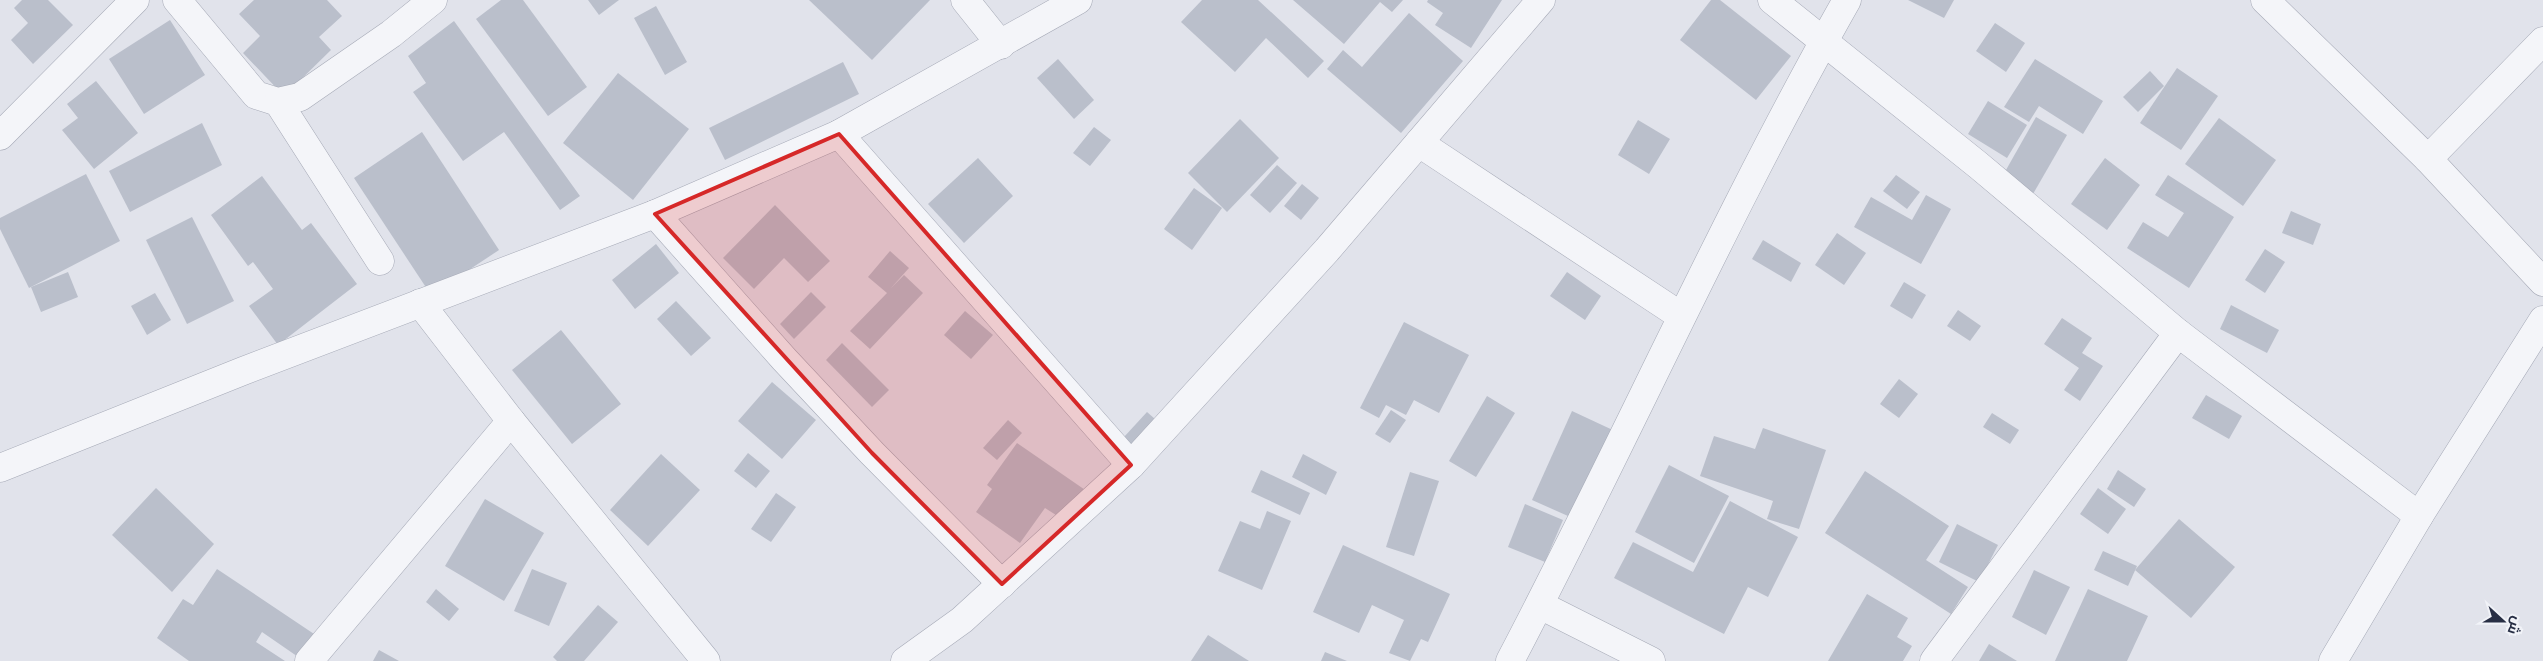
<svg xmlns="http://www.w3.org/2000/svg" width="2543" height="661" viewBox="0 0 2543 661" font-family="Commissioner,Cairo,sans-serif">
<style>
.building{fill:#babfcb}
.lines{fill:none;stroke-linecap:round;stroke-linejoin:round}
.minor-casing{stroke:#a5a9b6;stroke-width:29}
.minor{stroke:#f4f5f9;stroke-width:28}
.marked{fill:#d62828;fill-opacity:0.2;stroke:#d62828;stroke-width:4;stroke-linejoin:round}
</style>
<rect width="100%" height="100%" fill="#e1e3eb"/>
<!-- building -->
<g class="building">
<polygon points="22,0 48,0 73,25 33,64 11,40 28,23 14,8"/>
<polygon points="254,0 327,0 342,16 319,37 331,50 284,96 243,53 260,36 239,14"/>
<polygon points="501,0 523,0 587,87 548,116 476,19"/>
<polygon points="588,0 619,0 599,15"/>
<polygon points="809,0 930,0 872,60"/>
<polygon points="1202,0 1258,0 1324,61 1308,78 1266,38 1235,72 1181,22"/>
<polygon points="1293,0 1403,0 1392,12 1380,2 1344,44"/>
<polygon points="1428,0 1502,0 1471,48 1435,25 1443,13 1427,2"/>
<polygon points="1711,0 1720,0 1791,56 1756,100 1680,40"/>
<polygon points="1908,0 1954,0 1944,18"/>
<polygon points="656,6 687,62 665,75 634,18"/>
<polygon points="1409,13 1463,61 1401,133 1327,69 1343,50 1362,67"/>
<polygon points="170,20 205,75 144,114 109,59"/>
<polygon points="454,21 580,196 560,210 504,132 463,161 413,92 426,83 408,56"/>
<polygon points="1995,23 2025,43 2006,72 1976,51"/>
<polygon points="1058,59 1094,100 1074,119 1037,78"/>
<polygon points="2035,59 2103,101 2083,134 2039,106 2029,122 2004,107"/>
<polygon points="843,62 859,94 725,160 709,128"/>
<polygon points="2177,68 2218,96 2181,150 2140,123"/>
<polygon points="2150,71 2164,86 2138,112 2123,97"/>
<polygon points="618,73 689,129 633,200 563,143"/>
<polygon points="96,81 138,133 94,169 62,130 78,118 67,104"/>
<polygon points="1988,101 2027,125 2007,158 1968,134"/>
<polygon points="2036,117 2067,135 2033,194 2002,177"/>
<polygon points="2219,118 2276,160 2243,206 2185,164"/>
<polygon points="1240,119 1279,158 1227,212 1188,173"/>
<polygon points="1638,120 1670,139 1649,174 1618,155"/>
<polygon points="202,123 222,165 130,212 109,171"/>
<polygon points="1094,127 1111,140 1090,166 1073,153"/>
<polygon points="422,132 499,250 431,295 354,178"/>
<polygon points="978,158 1013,196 964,243 928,204"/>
<polygon points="2105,158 2140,185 2107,230 2071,204"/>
<polygon points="1277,165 1297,183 1270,213 1250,195"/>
<polygon points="86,174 120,241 29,288 0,229 0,218"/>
<polygon points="1896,175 1920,192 1907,209 1883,191"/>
<polygon points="2168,175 2234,217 2189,288 2127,248 2143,222 2168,237 2184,213 2155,195"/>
<polygon points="262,176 302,230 311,223 357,284 278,345 249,306 273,289 253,262 248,266 211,215"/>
<polygon points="1302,184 1319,198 1301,220 1284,206"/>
<polygon points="1194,188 1222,208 1192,250 1164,229"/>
<polygon points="1926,195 1951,209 1921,264 1854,227 1871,197 1912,220"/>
<polygon points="775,205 830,261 808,282 784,258 754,289 723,258"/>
<polygon points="2291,211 2321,224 2313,245 2282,233"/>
<polygon points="192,217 234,301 187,324 146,240"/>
<polygon points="1837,233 1866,253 1844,285 1815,265"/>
<polygon points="1763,240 1801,263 1791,282 1752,259"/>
<polygon points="656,244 679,273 635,309 612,280"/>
<polygon points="2265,249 2285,262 2265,293 2245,280"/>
<polygon points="890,251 909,268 891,288 904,275 923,293 870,349 850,331 887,293 868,277"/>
<polygon points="68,272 78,297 41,312 31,287"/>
<polygon points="1567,272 1601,296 1585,320 1550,296"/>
<polygon points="1904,282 1926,295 1912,319 1890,306"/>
<polygon points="811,292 826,307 794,339 780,324"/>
<polygon points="155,293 171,320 147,335 131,306"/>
<polygon points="676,301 711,338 691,356 657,319"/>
<polygon points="2231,305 2279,330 2267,353 2220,329"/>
<polygon points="1958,310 1981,326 1970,341 1947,326"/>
<polygon points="965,311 993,335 971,359 944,335"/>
<polygon points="2062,318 2092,338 2082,353 2103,366 2080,401 2064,390 2079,368 2044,344"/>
<polygon points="1404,322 1469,355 1439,413 1414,400 1406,415 1386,405 1379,418 1360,408"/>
<polygon points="561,330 621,404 572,444 512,370"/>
<polygon points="842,343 889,390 872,407 826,360"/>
<polygon points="1899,379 1918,394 1899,418 1880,404"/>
<polygon points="772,382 816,420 782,459 738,421"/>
<polygon points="2206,395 2242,416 2229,439 2192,418"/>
<polygon points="1487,396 1515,413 1476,477 1449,461"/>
<polygon points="1391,410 1406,420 1390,443 1375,434"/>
<polygon points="1572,411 1617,432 1577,520 1532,500"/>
<polygon points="1147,412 1164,427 1140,453 1124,437"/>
<polygon points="1992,413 2019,430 2010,444 1983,427"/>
<polygon points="1008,420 1022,433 997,460 983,448"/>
<polygon points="1763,428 1826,450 1799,529 1767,519 1773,501 1700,476 1714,436 1755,449"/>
<polygon points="1017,443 1091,494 1070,524 1045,508 1020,543 976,512 992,489 987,485"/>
<polygon points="748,453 770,471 756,488 734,471"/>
<polygon points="661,454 700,490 648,546 610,510"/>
<polygon points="1303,454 1337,472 1326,495 1292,477"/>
<polygon points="1669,465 1729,496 1694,563 1635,532"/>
<polygon points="1261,470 1310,493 1300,515 1251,492"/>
<polygon points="2118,470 2146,489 2134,507 2107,489"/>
<polygon points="1865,471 1949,526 1926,560 1968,587 1951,614 1825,533"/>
<polygon points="1410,472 1439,481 1414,556 1386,547"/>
<polygon points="156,488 214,544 172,592 112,535"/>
<polygon points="2098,488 2126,509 2108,534 2080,514"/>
<polygon points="776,493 796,507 771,542 751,529"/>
<polygon points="485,499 544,533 504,601 445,566"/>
<polygon points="1730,501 1798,537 1768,597 1748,587 1724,634 1614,578 1633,542 1693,572"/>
<polygon points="1525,504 1563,520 1545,562 1508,547"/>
<polygon points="1267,511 1291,521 1262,590 1218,571 1240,521 1260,529"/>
<polygon points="2179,519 2235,567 2191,618 2135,570"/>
<polygon points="1957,524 1998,545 1979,582 1939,562"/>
<polygon points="1343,545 1450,594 1428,642 1421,639 1410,661 1389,653 1404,620 1372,605 1359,633 1313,612"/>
<polygon points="2103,551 2137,566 2128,586 2094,570"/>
<polygon points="217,569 326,642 304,661 262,632 256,642 285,661 189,661 157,638 183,599 193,605"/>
<polygon points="532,569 567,583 549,626 514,611"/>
<polygon points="2034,570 2070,587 2046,635 2012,617"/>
<polygon points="436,589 459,609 449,621 426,602"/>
<polygon points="2088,589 2148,616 2127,661 2055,661"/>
<polygon points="1867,594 1908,618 1897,637 1912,646 1903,661 1828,661"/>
<polygon points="598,605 618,622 584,661 557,661 553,657"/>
<polygon points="1208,635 1249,661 1191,661"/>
<polygon points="1989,644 2017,661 1979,661"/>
<polygon points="379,650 399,661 373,661"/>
<polygon points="1325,652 1347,661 1321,661"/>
</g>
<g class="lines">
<!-- minor casing -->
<g class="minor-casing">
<g id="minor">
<polyline points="177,0 256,95 278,102 300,97 391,34 433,0"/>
<polyline points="965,0 1001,45"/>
<polyline points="1772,0 1978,165 2178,333 2419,516"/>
<polyline points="2265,0 2428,159 2543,282"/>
<polyline points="278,102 380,261"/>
<polyline points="839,134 1131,465"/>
<polyline points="0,136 135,0"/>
<polyline points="1419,143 1681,316"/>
<polyline points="2428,159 2543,41"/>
<polyline points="655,214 784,359 872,453 1002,584"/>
<polyline points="420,303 511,421 706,661"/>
<polyline points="0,468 243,371 655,214 839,134 1078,0"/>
<polyline points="1540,605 1651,661"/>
<polyline points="309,661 511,421"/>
<polyline points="905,661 962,620 1131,465 1327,250 1541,0"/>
<path d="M1510,661C1625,442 1725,215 1847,0"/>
<polyline points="1934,661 2178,333"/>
<polyline points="2333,661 2419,516 2543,320"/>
</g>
</g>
<!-- minor -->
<use href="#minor" class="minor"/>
</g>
<!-- marked area -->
<path class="marked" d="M839,134L1131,465L1002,584L872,453L655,214Z"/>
<!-- north arrow -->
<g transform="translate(2503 621) rotate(111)" stroke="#f1f3f8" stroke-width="4" paint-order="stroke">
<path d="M0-4L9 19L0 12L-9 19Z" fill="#272e44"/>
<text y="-8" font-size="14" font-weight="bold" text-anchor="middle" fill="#272e44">ش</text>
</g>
</svg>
